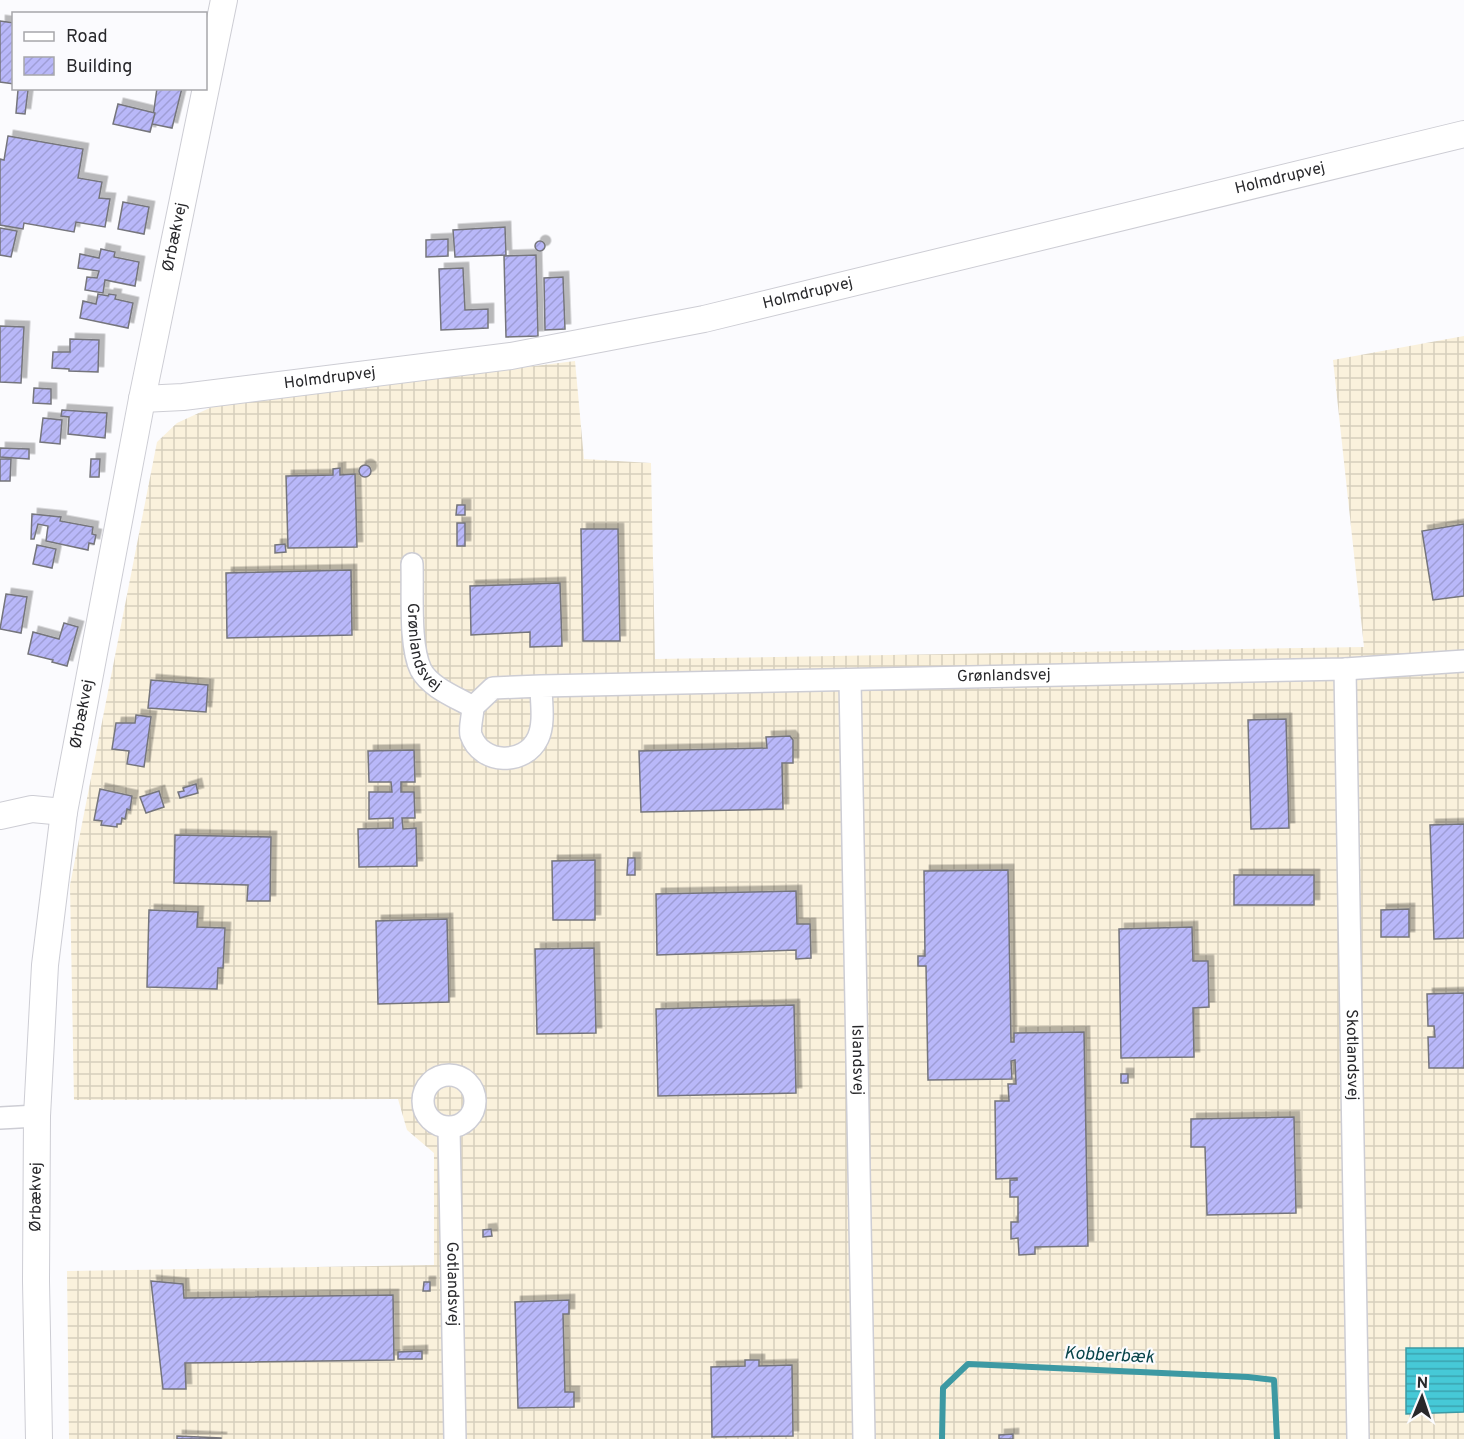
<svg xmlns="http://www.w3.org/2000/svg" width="1464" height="1439" viewBox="0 0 1464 1439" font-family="Overpass,sans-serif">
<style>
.industrial{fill:url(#industrial-grid)}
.water{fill:url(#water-rules);stroke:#3d99a3;stroke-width:1.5}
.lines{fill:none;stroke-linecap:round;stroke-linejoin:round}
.stream{stroke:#3d99a3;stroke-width:6}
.building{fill:url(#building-hatch);stroke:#75757b;stroke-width:1.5;filter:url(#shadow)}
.minor-casing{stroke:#cdcdd4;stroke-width:24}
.tertiary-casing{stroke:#cdcdd4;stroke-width:28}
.minor{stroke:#fff;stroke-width:21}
.tertiary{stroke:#fff;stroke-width:26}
.labels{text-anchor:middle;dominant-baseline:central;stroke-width:4.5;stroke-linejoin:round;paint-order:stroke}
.street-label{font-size:16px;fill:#28282b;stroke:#fbfbfe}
.water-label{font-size:18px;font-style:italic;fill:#08444a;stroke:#fbfbfe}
</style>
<defs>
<pattern id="industrial-grid" width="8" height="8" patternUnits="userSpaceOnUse" patternTransform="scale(1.5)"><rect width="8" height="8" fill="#faf1dc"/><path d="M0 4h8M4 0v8" fill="none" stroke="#d6cfbd"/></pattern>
<pattern id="water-rules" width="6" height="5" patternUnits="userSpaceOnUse" patternTransform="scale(1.5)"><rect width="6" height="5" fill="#46c9d7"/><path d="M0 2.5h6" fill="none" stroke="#3aa3af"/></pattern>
<pattern id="building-hatch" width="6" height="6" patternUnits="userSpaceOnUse" patternTransform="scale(1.5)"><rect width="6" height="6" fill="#b9b8f9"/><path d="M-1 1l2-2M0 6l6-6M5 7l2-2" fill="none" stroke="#9f9ed6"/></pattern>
<filter id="shadow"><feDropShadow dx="5.5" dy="-5.5" stdDeviation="0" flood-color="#0004"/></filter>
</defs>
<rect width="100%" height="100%" fill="#fbfbfe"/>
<!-- industrial -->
<polygon class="industrial" points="1464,336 1464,1439 69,1439 67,1271 434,1265 434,1153 407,1130 398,1099 74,1100 70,885 157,442 177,423 214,406 575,361 584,459 651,463 655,659 1364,647 1333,360"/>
<!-- water -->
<polygon class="water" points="1406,1348 1464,1348 1464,1412 1406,1414"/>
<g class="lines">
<!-- stream -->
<polyline class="stream" points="942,1439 943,1388 968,1364 1248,1377 1274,1380 1277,1439"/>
</g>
<!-- building -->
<g class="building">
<polygon points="0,21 14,23 14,84 0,82"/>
<polygon points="157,88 182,88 172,128 152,124"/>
<polygon points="18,90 28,90 25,114 16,113"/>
<polygon points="118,104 155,113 150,132 113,124"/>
<polygon points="8,136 83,149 78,178 102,182 99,198 110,199 105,227 76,222 74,232 24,223 23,229 0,225 0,159 4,160"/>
<polygon points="123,202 149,207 144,234 118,229"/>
<polygon points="505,227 506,255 455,257 453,230"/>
<polygon points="0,228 17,231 11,257 0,255"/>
<polygon points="448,239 448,256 426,257 426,240"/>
<circle cx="540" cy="246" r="5"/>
<polygon points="101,249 115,252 114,257 139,262 135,286 105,280 103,293 85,290 87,277 97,278 99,271 78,268 80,254 99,258"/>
<polygon points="536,255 538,336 506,337 504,256"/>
<polygon points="463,268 465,310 488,309 488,328 441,330 439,269"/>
<polygon points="563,277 565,329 545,330 544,278"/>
<polygon points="98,294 108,296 109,294 116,295 115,299 133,303 128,328 80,318 83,301 96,304"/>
<polygon points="0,326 24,327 21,383 0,382"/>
<polygon points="70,339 99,340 98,372 69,371 69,369 52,368 53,352 70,352"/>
<polygon points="34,388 51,389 51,404 33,403"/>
<polygon points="62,410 107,413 105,438 68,434 69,417 61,416"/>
<polygon points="43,418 62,420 60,444 40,442"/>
<polygon points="0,448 29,449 29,459 0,457"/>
<polygon points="0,459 11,459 10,481 0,481"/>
<polygon points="91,459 100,459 99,477 90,477"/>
<circle cx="365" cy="471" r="6"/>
<polygon points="340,468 340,475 355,474 357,547 288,548 286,476 333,475 333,469"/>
<polygon points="457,505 465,505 465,515 456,515"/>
<polygon points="32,514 61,517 60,521 93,527 92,534 96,535 94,544 89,543 88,550 46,541 48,526 38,524 34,539 31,539"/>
<rect x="457" y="523" width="8" height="23"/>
<polygon points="1464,524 1464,596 1433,600 1422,531"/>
<polygon points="581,529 618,529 620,641 583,641"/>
<polygon points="285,544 286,552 275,553 275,545"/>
<polygon points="37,545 56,549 52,568 33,564"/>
<polygon points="351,570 352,635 227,638 226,573"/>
<polygon points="560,583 562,646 530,647 530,632 471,635 470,586"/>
<polygon points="6,594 27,597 21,633 0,629"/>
<polygon points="64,623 78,627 67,666 52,662 53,660 28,654 33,632 59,639"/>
<polygon points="151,680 208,685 206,712 148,708"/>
<polygon points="136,715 151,717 144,767 127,764 129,751 112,749 116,723 135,723"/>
<polygon points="1286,719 1289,828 1251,829 1248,720"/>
<polygon points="790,736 793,740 793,763 782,763 783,809 641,812 639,751 767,748 766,737"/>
<polygon points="414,750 415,782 401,782 401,792 414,792 415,818 402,818 403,829 416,828 417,866 359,867 358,829 393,828 393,818 369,819 369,792 392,792 391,782 369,782 368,751"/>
<polygon points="196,784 198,793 180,798 178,792 184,791 183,788"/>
<polygon points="100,789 132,796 130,810 127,809 125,819 122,818 121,824 117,824 117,827 101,825 102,821 94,820"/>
<polygon points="159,791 164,807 146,813 140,797"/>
<polygon points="1464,824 1464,938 1434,939 1430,825"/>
<polygon points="175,835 271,837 270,901 247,901 248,885 174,883"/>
<polygon points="628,858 635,858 635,875 627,875"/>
<polygon points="595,860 595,920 553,920 552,861"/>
<polygon points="1008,870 1011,1042 1014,1042 1014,1033 1084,1032 1088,1246 1035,1247 1035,1254 1019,1255 1018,1238 1011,1239 1011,1222 1018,1222 1018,1197 1010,1197 1010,1180 1017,1180 1017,1178 996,1179 995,1101 1009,1101 1008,1084 1016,1084 1015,1060 1011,1061 1012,1079 928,1080 926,966 918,966 918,956 925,956 924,871"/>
<rect x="1234" y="875" width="80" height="30"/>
<polygon points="796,891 797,924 810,924 811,958 796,959 796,950 657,955 656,894"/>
<polygon points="1409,909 1409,937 1381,937 1381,910"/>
<polygon points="149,910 198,912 197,927 225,928 223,968 218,968 217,989 147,987"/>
<polygon points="447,919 449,1002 378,1004 376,921"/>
<polygon points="1192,927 1193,961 1208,961 1209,1007 1193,1008 1194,1057 1121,1058 1119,929"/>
<polygon points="594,948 596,1033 537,1034 535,949"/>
<polygon points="1464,993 1464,1068 1429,1068 1428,1037 1435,1037 1434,1026 1428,1026 1427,994"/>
<polygon points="794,1005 796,1093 658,1096 656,1009"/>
<rect x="1121" y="1074" width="7" height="9"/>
<polygon points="1294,1117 1296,1213 1207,1215 1205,1147 1191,1147 1191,1119"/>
<polygon points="491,1229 492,1236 483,1237 483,1230"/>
<polygon points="151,1281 183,1284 184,1298 393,1295 394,1360 185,1363 186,1389 163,1389"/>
<polygon points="424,1282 430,1282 430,1291 423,1291"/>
<polygon points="569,1300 569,1314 563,1314 565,1392 574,1392 574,1407 518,1408 515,1302"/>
<polygon points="422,1351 422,1359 398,1359 398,1352"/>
<polygon points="745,1360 759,1360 759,1366 792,1365 793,1436 712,1437 711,1367 745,1366"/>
<polygon points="1013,1434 1013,1439 999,1439 999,1435"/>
<polygon points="177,1436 221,1438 221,1439 177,1439"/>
</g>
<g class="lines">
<!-- minor casing -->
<g class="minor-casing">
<g id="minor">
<path id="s1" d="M412,564C413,593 409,646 421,670C431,688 456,697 473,707"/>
<path id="s2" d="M1345,669L1358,1439"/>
<path id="s3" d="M850,680L864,1439"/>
<path id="s4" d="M541,686C541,702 545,723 538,738C525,766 481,765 471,735C469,728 473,715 473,707L493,688L541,686L1345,669L1464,661"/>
<circle cx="449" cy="1101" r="26"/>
<polyline points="0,1118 37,1116"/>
<path id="s5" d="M449,1128L455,1439"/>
</g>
</g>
<!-- tertiary casing -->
<g class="tertiary-casing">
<g id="tertiary">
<path id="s6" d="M142,399L183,397L511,356L704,319L1464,134"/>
<polyline points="0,816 32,809 64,812"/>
<path id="s7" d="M39,1439L36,1281L37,1116L45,965L64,812L142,399L224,0"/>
</g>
</g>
<!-- minor -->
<use href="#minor" class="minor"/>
<!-- tertiary -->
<use href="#tertiary" class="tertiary"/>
</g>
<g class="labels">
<!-- street labels -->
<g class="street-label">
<text stroke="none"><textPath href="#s6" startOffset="1161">Holmdrupvej</textPath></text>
<text stroke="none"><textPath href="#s7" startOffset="1214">Ørbækvej</textPath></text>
<text stroke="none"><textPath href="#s6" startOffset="675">Holmdrupvej</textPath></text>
<text stroke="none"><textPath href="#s6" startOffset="189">Holmdrupvej</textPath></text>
<text stroke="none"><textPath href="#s1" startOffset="86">Grønlandsvej</textPath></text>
<text stroke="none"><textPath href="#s4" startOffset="704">Grønlandsvej</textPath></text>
<text stroke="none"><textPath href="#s7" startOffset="728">Ørbækvej</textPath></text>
<text stroke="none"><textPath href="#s2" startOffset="386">Skotlandsvej</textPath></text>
<text stroke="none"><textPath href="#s3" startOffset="380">Islandsvej</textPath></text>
<text stroke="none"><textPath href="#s7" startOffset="242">Ørbækvej</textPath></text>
<text stroke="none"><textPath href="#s5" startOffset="156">Gotlandsvej</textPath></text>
</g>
<!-- water labels -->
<g class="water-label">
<text transform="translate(1109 1356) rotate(3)">Kobberbæk</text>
</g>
</g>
<!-- legend -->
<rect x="12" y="12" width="195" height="78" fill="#fbfbfe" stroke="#a7a7aa" stroke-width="1.5"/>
<rect x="24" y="32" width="30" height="9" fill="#ffffff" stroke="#a7a7aa" stroke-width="1.5"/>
<text x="66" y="42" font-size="18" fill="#28282b">Road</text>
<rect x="24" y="57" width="30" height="18" fill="url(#building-hatch)" stroke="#a7a7aa" stroke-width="1.5"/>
<text x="66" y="72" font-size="18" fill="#28282b">Building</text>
<!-- north arrow -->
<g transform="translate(1422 1397) rotate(2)" stroke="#fbfbfe" stroke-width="4.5" paint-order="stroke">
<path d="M0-4.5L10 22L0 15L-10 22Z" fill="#28282b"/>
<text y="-9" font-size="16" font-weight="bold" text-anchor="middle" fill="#28282b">N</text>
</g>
</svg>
